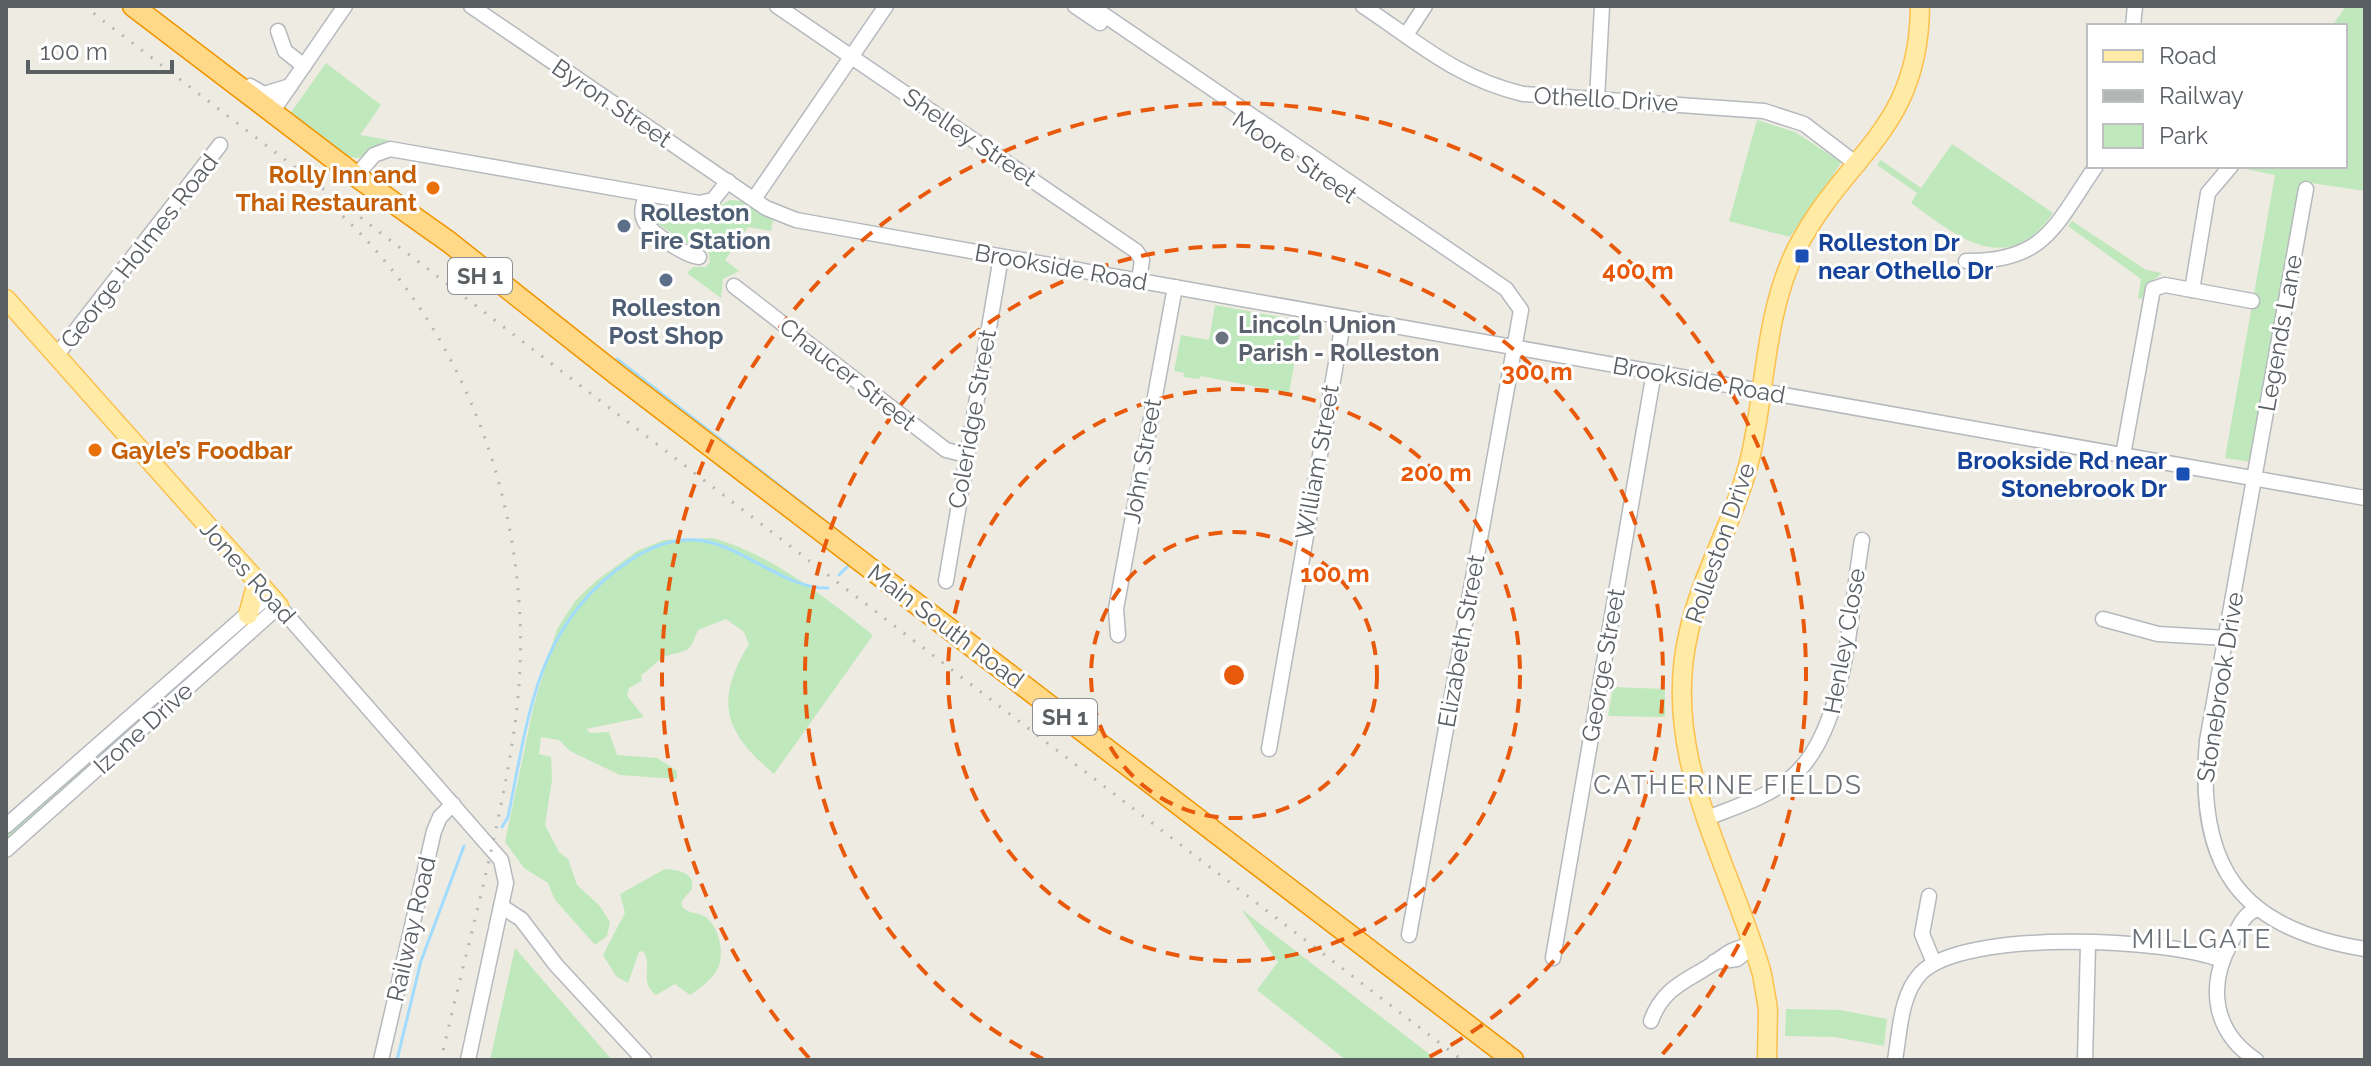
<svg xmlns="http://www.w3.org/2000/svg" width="2371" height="1066" viewBox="0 0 2371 1066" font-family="Raleway,sans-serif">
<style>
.green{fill:#bfe8bc}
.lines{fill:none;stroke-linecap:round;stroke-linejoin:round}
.stream{stroke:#a1dcff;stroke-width:3}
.minor-casing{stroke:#b5b9bd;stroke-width:17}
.major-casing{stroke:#fcc04d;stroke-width:21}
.highway-casing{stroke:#f09500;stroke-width:23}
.minor{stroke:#fff;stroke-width:14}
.major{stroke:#ffeba6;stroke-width:18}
.highway{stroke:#ffd988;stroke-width:20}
.rail{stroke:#b4b5b5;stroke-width:3;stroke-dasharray:2 10;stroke-linecap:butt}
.ring{fill:none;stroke:#e8590c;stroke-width:4;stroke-dasharray:14 10}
.food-dot{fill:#e8710a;stroke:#fff;stroke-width:3}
.service-dot{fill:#5c6f8a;stroke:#fff;stroke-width:3}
.transit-dot{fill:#1a4fb4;stroke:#fff;stroke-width:3}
.worship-dot{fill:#6b7280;stroke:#fff;stroke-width:3}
.labels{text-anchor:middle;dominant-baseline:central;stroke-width:6;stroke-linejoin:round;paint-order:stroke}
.shield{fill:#fff;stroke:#8c8f92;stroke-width:2}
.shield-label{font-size:22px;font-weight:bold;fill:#5a5f64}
.street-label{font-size:24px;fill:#5a5f64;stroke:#fff}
.food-label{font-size:24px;font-weight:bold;fill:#c56008;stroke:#fff;text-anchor:end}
.service-label{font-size:24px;font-weight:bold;fill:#4e5e75;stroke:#fff;text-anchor:start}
.transit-label{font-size:24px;font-weight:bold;fill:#164399;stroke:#fff;text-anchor:start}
.worship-label{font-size:24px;font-weight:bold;fill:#5b616d;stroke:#fff;text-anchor:start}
.neighbourhood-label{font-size:26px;letter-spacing:2px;fill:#6b7176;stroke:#fff}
.centre{fill:#e8590c;stroke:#fff;stroke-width:4}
.ring-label{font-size:24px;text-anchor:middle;font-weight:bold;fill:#e8590c;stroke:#fff;stroke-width:6;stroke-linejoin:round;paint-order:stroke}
</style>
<rect width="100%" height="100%" fill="#eeebe2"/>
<!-- green -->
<g class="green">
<polygon points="2346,6 2365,6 2365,191 2305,182 2252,462 2225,458 2275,175 2235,167 2345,166 2345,26 2332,26"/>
<polygon points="326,63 381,105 360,135 388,140 359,158 348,157 290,114"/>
<path d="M1757,120L1795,132L1841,162C1840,167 1798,225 1790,237L1729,221Z"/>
<path d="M1952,144L2053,213C2008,279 1958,237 1911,203L1917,193L1877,165L1881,160L1921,188Z"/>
<polygon points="730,200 741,201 773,220 771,231 748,227 725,260 739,271 723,279 721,298 687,273 693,267 706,267 710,262 708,248 700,244 693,247 652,220 650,211 659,205 709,212"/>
<polygon points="2072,221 2146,270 2162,273 2150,283 2144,299 2138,298 2141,279 2068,226"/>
<polygon points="1215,305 1302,321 1289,393 1201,376 1199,379 1183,377 1184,373 1174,371 1181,335 1209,340"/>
<path d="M713,538C773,555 824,597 873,635L774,774C724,732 714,701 749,644L744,632L726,619L698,630C688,655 689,649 666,656C659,658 649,671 641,675L642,681L629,688L627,696L644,717L586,729L590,733L609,732L617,755L657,758L677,771V779L620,775L570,751L559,740L541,737L539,754L551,757L552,780L545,825L559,852L568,859L577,885L599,905L610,922L607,936L595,945L555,900L548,883L524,868L505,842L534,704L557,629L576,600L597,580L637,551L664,540Z"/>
<polygon points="251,621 253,623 6,842 6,832"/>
<polygon points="1613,687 1665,689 1665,717 1608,716"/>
<path d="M665,869C678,870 695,872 692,889L681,902L683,908C690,914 698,912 706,917C712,922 717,931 719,939C726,968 713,979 690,995L675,984L656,995C638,981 654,966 643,951L639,952L628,983L616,976L603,955L625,913L620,894Z"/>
<polygon points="1241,909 1437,1060 1346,1060 1257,990 1278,962"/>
<polygon points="515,948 612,1060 490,1060"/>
<polygon points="1786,1009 1840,1010 1887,1019 1884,1046 1835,1037 1785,1036"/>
</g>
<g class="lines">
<!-- stream -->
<g class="stream">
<polyline points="617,359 861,549"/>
<polyline points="839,575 849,565"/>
<path d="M502,827L508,817C529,716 535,624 629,561C653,545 679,535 709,542C747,551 791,590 828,588"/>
<polyline points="397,1060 421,961 464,846"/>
</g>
<!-- minor casing -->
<g class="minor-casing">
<g id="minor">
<polyline points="471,6 766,208 796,220 2365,498"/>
<polyline points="777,6 1136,251 1142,260 1139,281"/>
<polyline points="1075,6 1100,23"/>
<polyline points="1091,6 1506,289 1521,310 1409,935"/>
<path d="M1363,6C1419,43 1456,78 1523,94L1764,111L1804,124L1858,165"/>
<polyline points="2133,26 2135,6"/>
<polyline points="278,31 285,51 304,66"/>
<polyline points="1406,35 1425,6"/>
<polyline points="250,86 264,94 290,86"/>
<polyline points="1597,99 1602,6"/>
<polyline points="272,112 345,6"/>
<polyline points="356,176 374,155 390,149 699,203 713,200 728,181"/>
<path d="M2306,189L2207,741C2196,866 2239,929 2365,949"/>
<path d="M646,194C644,202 640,213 644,220C649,232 686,256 699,257"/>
<polyline points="754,199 886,6"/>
<path d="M1966,261C2046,262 2055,225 2096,166"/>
<polyline points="734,286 946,450 966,455"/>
<polyline points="2192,290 2208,193 2231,166"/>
<polyline points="56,356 220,145"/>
<polyline points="2123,455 2153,289 2165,285 2252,301"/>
<polyline points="946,581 1001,257"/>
<polyline points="2103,619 2158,634 2226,638"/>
<polyline points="1118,635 1116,609 1175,287"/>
<polyline points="1269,749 1344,317"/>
<path d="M1705,819C1734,807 1769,797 1793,776C1847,729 1850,609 1862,540"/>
<polyline points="6,826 269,595"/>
<polyline points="6,850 279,606 501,860 506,883 501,906 521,919 556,965 644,1060"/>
<polyline points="1929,896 1922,934 1934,963"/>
<polyline points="1553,958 1654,372"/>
<polyline points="1714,962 1737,959 1753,946"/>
<path d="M1651,1021C1663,987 1687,981 1714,963C1727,953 1736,946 1753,946"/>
<polyline points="381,1060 434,831 440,817 453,804"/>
<polyline points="468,1060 501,906"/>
<path d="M1895,1060C1900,1032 1900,995 1921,973C1964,929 2167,938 2221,960"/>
<polyline points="2085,1060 2088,945"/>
<path d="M2256,1060C2212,1031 2207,984 2232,941C2238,929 2243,913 2258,909"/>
</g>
</g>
<!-- major casing -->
<g class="major-casing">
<g id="major">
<polyline points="6,299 279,606"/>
<polyline points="248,615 257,582"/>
<path d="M1767,1060L1768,1009L1762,974C1729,859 1659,755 1689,631C1703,570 1737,516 1751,454C1766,386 1765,311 1797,248C1846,153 1919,131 1920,6"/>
</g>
</g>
<!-- highway casing -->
<g class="highway-casing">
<polyline id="highway" points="133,6 356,176 449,242 616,374 1513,1060"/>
</g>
<!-- minor -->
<use href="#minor" class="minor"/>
<!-- major -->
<use href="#major" class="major"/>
<!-- highway -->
<use href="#highway" class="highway"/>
<!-- rail -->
<g class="rail">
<polyline points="84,6 1462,1060"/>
<path d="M334,208C474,335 541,537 515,724C499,837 466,949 441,1060"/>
</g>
</g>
<!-- distance rings -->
<g class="ring">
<circle cx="1234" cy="675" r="143"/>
<circle cx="1234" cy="675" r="286"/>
<path d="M1043 1059A429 429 0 1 1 1425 1059"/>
<path d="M809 1058A572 572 0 1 1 1659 1058"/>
</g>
<!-- markers -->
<g class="food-dot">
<circle cx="433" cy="188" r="8"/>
<circle cx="95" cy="450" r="8"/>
</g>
<g class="service-dot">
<circle cx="624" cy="226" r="8"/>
<circle cx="666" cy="280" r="8"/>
</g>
<g class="transit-dot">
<rect x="1794" y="248" width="16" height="16" rx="4"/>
<rect x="2175" y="466" width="16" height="16" rx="4"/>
</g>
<circle class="worship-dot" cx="1222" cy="338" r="8"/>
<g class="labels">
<!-- shield labels -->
<g class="shield">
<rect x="448" y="258" width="64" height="36" rx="6"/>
<rect x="1033" y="699" width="64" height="36" rx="6"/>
</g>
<g class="shield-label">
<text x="480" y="276">SH 1</text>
<text x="1065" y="717">SH 1</text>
</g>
<!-- street labels -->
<g class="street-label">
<text transform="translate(1606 99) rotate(3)">Othello Drive</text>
<text transform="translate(612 103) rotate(34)">Byron Street</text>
<text transform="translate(970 137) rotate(34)">Shelley Street</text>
<text transform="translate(1295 157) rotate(34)">Moore Street</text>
<text transform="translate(139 251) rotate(-52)">George Holmes Road</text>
<text transform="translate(1061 267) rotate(10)">Brookside Road</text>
<text transform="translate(2280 333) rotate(-80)">Legends Lane</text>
<text transform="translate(848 374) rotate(38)">Chaucer Street</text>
<text transform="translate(1699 380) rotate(10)">Brookside Road</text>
<text transform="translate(972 419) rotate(-80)">Coleridge Street</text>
<text transform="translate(1142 461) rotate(-80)">John Street</text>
<text transform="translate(1317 462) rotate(-80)">William Street</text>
<text transform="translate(1720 543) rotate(-71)">Rolleston Drive</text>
<text transform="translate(248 572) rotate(48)">Jones Road</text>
<text transform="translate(946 626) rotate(37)">Main South Road</text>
<text transform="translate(1461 641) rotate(-80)">Elizabeth Street</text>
<text transform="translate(1844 641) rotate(-80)">Henley Close</text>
<text transform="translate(1603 665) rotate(-80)">George Street</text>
<text transform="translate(2220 687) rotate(-81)">Stonebrook Drive</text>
<text transform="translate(143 728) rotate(-42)">Izone Drive</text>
<text transform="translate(411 929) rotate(-77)">Railway Road</text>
</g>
<!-- food labels -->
<g class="food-label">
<text x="417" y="174">Rolly Inn and<tspan x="417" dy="28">Thai Restaurant</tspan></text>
<text x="111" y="450" text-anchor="start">Gayle’s Foodbar</text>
</g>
<!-- service labels -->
<g class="service-label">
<text x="640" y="212">Rolleston<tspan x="640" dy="28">Fire Station</tspan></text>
<text x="666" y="307" text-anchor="middle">Rolleston<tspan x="666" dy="28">Post Shop</tspan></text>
</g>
<!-- transit labels -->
<g class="transit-label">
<text x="1818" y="242">Rolleston Dr<tspan x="1818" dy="28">near Othello Dr</tspan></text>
<text x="2167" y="460" text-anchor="end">Brookside Rd near<tspan x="2167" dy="28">Stonebrook Dr</tspan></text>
</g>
<!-- worship labels -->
<g class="worship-label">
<text x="1238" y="324">Lincoln Union<tspan x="1238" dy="28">Parish - Rolleston</tspan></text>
</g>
<!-- neighbourhood labels -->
<g class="neighbourhood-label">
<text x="1728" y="785">CATHERINE FIELDS</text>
<text x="2202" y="939">MILLGATE</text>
</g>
</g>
<circle cx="1234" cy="675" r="12" class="centre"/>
<g class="ring-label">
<text x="1638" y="279">400 m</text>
<text x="1537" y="380">300 m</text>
<text x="1436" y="481">200 m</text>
<text x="1335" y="582">100 m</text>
</g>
<!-- border -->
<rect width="2371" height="1066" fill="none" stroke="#5a5f64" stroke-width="16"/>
<!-- legend -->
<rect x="2087" y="24" width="260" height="144" fill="#ffffff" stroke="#bdbfc1" stroke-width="2"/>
<rect x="2103" y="50" width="40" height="12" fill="#ffeba6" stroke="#bdbfc1" stroke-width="2"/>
<text x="2159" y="64" font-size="24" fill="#5a5f64">Road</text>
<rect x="2103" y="90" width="40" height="12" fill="#b4b5b5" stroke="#bdbfc1" stroke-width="2"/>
<text x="2159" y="104" font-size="24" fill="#5a5f64">Railway</text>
<rect x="2103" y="124" width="40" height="24" fill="#bfe8bc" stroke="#bdbfc1" stroke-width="2"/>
<text x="2159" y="144" font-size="24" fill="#5a5f64">Park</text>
<!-- scale -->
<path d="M28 60v12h144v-12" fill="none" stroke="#5a5f64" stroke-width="4"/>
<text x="40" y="60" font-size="24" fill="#5a5f64" stroke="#ffffff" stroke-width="6" paint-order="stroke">100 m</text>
</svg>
